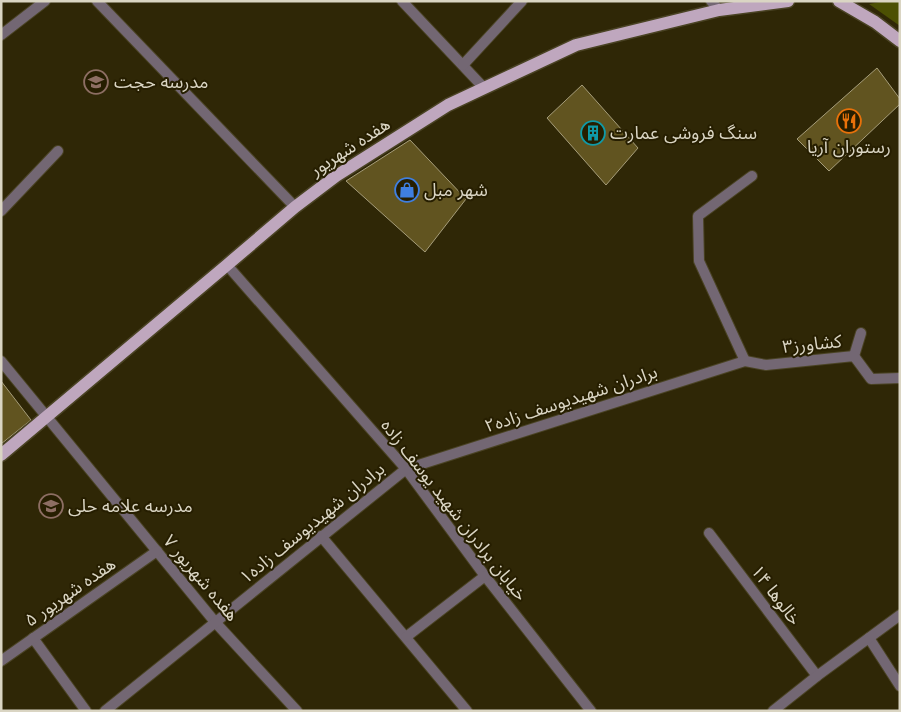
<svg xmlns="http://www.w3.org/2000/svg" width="901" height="712" viewBox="0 0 901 712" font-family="Montserrat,'Noto Sans Arabic',sans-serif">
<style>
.green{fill:#4c5003}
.building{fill:#615420;stroke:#a69d7a}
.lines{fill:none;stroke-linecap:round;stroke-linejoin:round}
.minor-casing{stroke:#4a4324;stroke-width:12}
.tertiary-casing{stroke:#4a4324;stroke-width:12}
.primary-casing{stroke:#4a4324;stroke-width:15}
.minor{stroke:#736773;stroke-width:10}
.tertiary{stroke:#736773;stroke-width:10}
.primary{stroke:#bfa7be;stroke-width:12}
.labels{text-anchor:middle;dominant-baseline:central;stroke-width:4;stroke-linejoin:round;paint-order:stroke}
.poi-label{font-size:18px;fill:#dad5c3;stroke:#261e00;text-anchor:start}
.street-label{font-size:18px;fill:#dad5c3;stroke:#261e00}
</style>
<rect width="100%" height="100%" fill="#2f2706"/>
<!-- green -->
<polygon class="green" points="886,1 900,1 900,26 869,4"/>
<!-- building -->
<g class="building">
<polygon points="877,68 900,99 900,104 829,171 797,139"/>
<polygon points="582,85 638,148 606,185 547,118"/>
<polygon points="410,140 466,199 425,252 346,181"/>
<polygon points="1,381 31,420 1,444"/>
</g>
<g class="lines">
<!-- minor casing -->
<g class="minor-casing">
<g id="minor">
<polyline points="402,1 484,88"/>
<polyline points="711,1 719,10"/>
<polyline points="1,35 45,1"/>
<polyline points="463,65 522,1"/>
<polyline points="1,211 58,151"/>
<polyline points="227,265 406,469 485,576 591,711"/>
<polyline points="854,356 861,333"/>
<polyline points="1,361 215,622 297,711"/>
<polyline points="745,361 699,261 698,216 752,176"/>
<polyline points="709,533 817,676"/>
<polyline points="321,536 467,711"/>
<polyline points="406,637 485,576"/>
<polyline points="33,638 86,711"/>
<polyline points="869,638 900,686"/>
<polyline points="1,661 157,551"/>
<polyline points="105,711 406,469 745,361 766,365 854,356 871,379 900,378"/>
<polyline points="773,711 817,676 900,615"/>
</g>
</g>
<!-- tertiary casing -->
<g class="tertiary-casing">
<polyline id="tertiary" points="97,1 295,207"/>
</g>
<!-- primary casing -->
<g class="primary-casing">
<g id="primary">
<polyline points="839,1 875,22 900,41"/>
<polyline points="1,455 227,265 295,207 336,176 448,105 576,45 719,10 788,1"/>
</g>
</g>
<!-- minor -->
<use href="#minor" class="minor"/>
<!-- tertiary -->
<use href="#tertiary" class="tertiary"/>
<!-- primary -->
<use href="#primary" class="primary"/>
</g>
<!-- icons -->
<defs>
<g id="school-ring" transform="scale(1.25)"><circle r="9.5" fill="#261e00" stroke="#8d6e63" stroke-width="1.5"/><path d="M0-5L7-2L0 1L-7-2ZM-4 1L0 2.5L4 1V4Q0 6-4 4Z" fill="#8d6e63"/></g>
<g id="restaurant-ring" transform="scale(1.25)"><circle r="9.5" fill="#261e00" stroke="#e8710a" stroke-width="1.5"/><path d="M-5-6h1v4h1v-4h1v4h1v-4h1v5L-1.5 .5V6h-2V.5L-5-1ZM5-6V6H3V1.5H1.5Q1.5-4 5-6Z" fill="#e8710a"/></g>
<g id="building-ring" transform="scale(1.25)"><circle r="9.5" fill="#261e00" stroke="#0f9aa8" stroke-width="1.5"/><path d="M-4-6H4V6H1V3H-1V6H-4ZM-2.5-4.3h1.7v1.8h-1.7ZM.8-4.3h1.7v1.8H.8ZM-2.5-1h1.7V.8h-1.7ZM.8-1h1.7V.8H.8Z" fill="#0f9aa8"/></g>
<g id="shop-ring" transform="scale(1.25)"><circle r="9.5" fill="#261e00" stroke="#3f7fe0" stroke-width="1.5"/><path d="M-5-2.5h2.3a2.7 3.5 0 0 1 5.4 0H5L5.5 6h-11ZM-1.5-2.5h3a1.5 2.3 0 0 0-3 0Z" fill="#3f7fe0"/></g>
</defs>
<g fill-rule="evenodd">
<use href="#school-ring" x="96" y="82"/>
<use href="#restaurant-ring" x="849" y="121"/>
<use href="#building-ring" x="593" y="133"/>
<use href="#shop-ring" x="407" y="190"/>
<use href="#school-ring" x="51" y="506"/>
</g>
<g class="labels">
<!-- poi labels -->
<g class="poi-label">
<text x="114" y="82">مدرسه حجت</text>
<text x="610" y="133">سنگ فروشی عمارت</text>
<text x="849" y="147" text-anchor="middle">رستوران آریا</text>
<text x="424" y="190">شهر مبل</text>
<text x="68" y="506">مدرسه علامه حلی</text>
</g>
<!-- street labels -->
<g class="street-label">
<text transform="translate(350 147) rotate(-33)">هفده شهریور</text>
<text transform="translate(812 344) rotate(-6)">کشاورز۳</text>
<text transform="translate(571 399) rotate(-18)">برادران شهیدیوسف زاده۲</text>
<text transform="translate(454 510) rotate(52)">خیابان برادران شهید یوسف زاده</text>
<text transform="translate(312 523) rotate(-39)">برادران شهیدیوسف زاده۱</text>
<text transform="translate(201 578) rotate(50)">هفده شهریور ۷</text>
<text transform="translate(70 592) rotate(-35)">هفده شهریور ۵</text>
<text transform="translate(776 595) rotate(53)">خالوها ۱۴</text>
</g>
</g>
<!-- border -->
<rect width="901" height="712" fill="none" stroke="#dad5c3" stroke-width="5"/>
</svg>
